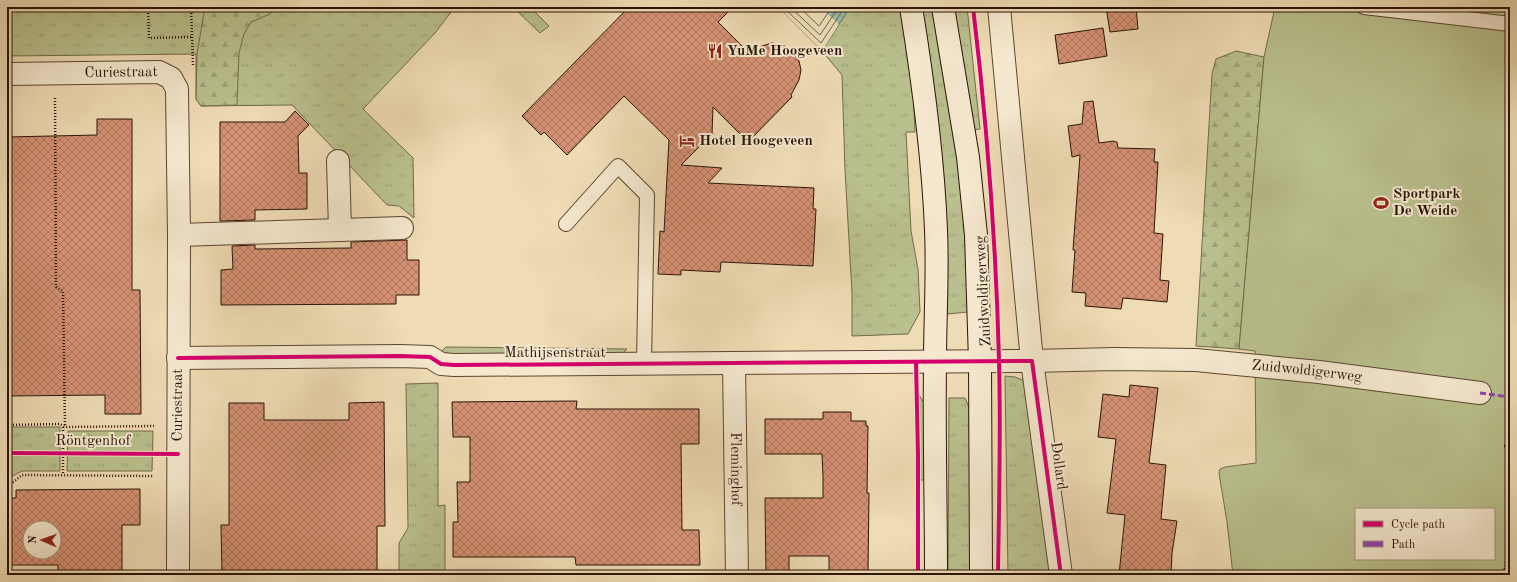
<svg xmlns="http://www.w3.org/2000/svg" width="1517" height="582" viewBox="0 0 1517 582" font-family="'Old Standard TT',serif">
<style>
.grass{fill:url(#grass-tufts);stroke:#726a4a}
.forest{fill:url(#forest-firs);stroke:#726a4a}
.pitch{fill:#b9c08d;stroke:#726a4a;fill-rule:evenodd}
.water{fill:url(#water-waves);stroke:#6d7969}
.pier{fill:#efdcb5}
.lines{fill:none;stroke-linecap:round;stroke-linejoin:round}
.shore{stroke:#626859;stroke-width:1}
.building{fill:url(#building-cross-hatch);stroke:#2a1407;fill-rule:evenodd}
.lane-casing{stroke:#5b4632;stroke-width:16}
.street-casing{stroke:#5b4632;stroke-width:24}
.secondary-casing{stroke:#2a1407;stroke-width:24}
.path{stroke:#2a1407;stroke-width:2.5;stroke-dasharray:1 2;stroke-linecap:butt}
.lane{stroke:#f5e8cf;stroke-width:14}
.street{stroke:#f5e8cf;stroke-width:22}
.secondary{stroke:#f5e8cf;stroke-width:22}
.quiet{stroke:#8e44ad;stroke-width:3;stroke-dasharray:6 3;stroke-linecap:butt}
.cycleway-casing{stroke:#f5e8cf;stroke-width:6}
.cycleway{stroke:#d6006c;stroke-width:4}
.labels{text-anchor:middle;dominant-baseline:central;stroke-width:4;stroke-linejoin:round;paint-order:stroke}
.poi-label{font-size:15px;font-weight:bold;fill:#2a1407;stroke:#f5e8cf;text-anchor:start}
.street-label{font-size:15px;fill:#2a1407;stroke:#f5e8cf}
</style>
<defs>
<pattern id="grass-tufts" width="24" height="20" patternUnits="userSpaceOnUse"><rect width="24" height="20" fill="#b9c08d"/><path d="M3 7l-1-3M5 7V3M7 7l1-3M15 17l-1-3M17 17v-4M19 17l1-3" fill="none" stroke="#9fa478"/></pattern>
<pattern id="forest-firs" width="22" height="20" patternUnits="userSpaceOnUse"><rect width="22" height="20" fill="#b9c08d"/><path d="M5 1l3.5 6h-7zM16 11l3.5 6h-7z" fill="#9fa478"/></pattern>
<pattern id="water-waves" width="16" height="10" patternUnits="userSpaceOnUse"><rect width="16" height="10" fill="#9abcab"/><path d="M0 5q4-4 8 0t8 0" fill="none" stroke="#85a192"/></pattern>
<pattern id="building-cross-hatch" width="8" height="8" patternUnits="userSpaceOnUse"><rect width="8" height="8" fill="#d69275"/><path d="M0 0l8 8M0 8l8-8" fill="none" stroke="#ae765e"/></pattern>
</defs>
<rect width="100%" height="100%" fill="#efdcb5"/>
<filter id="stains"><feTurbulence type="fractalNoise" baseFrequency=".005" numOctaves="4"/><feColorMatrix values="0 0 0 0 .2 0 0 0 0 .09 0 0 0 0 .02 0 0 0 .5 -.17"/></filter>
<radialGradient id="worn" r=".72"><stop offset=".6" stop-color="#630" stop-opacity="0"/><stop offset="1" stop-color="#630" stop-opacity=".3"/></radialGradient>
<!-- grass -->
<g class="grass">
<polygon points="7,7 455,7 435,33 363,109 413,158 414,218 399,206 387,205 292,105 201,106 196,99 196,54 7,56"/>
<polygon points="513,7 534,7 532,9 549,26 540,33"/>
<polygon points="850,7 901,7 913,86 915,132 906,132 911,231 918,269 920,312 908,334 852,336 852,293 845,170 842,75 822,51"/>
<polygon points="921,7 934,7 959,161 969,294 968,312 947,314"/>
<polygon points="950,7 967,7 980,129 972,130"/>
<polygon points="446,347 627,349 623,353 623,356 446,356 441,352"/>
<polygon points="1005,376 1015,377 1025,381 1050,575 1008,575"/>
<polygon points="438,383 438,506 445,505 445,575 399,575 399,543 408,528 406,384"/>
<polygon points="919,395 928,410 930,480 920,480"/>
<polygon points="949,398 965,398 969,407 971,575 948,575"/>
<polygon points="7,427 60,427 60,471 22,471 7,479"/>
<polygon points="68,431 153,431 152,471 67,471"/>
</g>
<!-- forest -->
<g class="forest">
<polygon points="205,7 275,7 270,14 251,22 244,34 239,53 237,105 201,106 196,99 197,54"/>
<polygon points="1236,51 1264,57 1239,349 1196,346 1212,74 1216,59"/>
</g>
<!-- pitch -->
<path class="pitch" d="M1275,7H1510V575H1233L1227,522L1219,473L1220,469L1225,467L1256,463L1255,351L1239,349L1264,57ZM1356,509H1494V559H1356Z"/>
<!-- water -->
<polygon class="water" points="778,7 850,7 822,51"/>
<!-- pier -->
<polygon class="pier" points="778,7 820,7 839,24 822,51"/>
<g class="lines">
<!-- shore -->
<g class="shore">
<polyline points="783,7 821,43 845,7"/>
<polyline points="790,7 820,35 839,7"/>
<polyline points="799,7 819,26 832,7"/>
</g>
</g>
<!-- building -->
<g class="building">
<polygon points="629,7 733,7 718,22 750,54 762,46 772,43 783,45 793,52 799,61 801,70 799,80 791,95 792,97 748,142 713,107 712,134 681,165 722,168 708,183 814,188 813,209 816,209 813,266 721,262 720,272 681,270 681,275 658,274 660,231 664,232 669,140 624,96 567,155 544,132 541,135 522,116"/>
<polygon points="1106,7 1136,7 1138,29 1110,32"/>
<polygon points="1103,28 1107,56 1059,64 1055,35"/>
<polygon points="1093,101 1099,143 1114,141 1115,142 1117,142 1118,148 1155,149 1154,162 1158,162 1154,233 1163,234 1160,280 1169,281 1167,302 1123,298 1121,309 1085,306 1086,293 1072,292 1075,250 1073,250 1080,155 1072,157 1068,126 1082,124 1084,102"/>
<polygon points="295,111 309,125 298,136 299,173 307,173 307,209 255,210 255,220 220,221 220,122 285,122"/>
<polygon points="97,119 132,119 132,290 140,290 141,414 105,414 105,395 7,396 7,137 97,135"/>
<polygon points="407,240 407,260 419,260 419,295 396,295 396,304 221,305 221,270 233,269 232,246 255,245 255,249 351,248 351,242"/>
<polygon points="1130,385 1158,388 1149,463 1166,465 1161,519 1177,521 1172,553 1171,575 1119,575 1125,515 1107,513 1116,439 1098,437 1103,394 1129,397"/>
<polygon points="577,401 576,409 699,409 699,444 681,444 682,530 699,530 700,565 576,565 575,557 453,557 453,522 458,522 457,482 470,482 470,437 453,437 452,402"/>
<polygon points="384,402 385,526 377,526 377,575 222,575 221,525 229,525 229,403 264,403 264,420 349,420 349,403"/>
<polygon points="823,412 851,412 851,421 866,421 866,426 868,426 867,493 869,493 868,571 866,572 866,575 829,575 829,556 789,556 789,575 766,575 765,498 823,498 823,476 822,454 765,454 765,419 823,419"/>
<path d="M140,489V525H122V575H58V565H8L7,498H16V490ZM30,528H54V552H30Z"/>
</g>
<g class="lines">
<!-- lane casing -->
<g class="lane-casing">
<g id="lane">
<polyline points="1364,7 1510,24"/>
<polyline points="566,224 618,166 647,195 644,364"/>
</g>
</g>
<!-- street casing -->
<g class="street-casing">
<g id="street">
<path id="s1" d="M999,7L1032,361L1115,359L1196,360L1319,372L1480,393"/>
<path id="s2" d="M7,74L159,72L171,78L177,89L179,235L178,575"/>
<polyline points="338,161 340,230"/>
<polyline points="179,235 402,228"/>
<polyline points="178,358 400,356 430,357 441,364 454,365 1032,361 1061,575"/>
<path id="s3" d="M734,363L737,575"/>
</g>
</g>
<!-- secondary casing -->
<g class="secondary-casing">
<g id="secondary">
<path d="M911,7C923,81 933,155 936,230C938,274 935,318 935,363C934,434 936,504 936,575"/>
<polyline points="943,7 968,157 976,235 980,361 981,575"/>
</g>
</g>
<!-- path -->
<g class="path">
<polyline points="148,7 149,38 192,37"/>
<polyline points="191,7 193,65"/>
<polyline points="55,98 56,287 63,291 65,427"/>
<polyline points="7,425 60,424 65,427 154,426"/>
<polyline points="63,427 63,475"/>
<polyline points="1504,446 1510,447"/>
<polyline points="7,483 12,483 22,475 154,476"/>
<polyline points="1504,575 1510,527"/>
</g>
<!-- lane -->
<use href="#lane" class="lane"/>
<!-- street -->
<use href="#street" class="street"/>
<!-- secondary -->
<use href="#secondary" class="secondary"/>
<!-- quiet -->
<g class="quiet">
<polyline points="279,7 287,10"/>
<polyline points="191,12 197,7"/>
<polyline points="1480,393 1510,397"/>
</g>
<!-- cycleway casing -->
<g class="cycleway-casing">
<g id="cycleway">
<path d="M973,7C987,124 996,242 999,360C1001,432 999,503 998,575"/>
<polyline points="178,358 400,356 430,357 441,364 454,365 1032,361 1061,575"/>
<polyline points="916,362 918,456 918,575"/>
<polyline points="7,453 178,454"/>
</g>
</g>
<!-- cycleway -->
<use href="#cycleway" class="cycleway"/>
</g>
<!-- icons -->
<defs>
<g id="restaurant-bare" transform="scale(1.2)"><path d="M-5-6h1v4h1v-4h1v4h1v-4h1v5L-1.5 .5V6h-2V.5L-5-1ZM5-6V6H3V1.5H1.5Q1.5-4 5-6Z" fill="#8f2418" stroke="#f5e8cf" stroke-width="2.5" paint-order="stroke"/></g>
<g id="hotel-bare" transform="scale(1.2)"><path d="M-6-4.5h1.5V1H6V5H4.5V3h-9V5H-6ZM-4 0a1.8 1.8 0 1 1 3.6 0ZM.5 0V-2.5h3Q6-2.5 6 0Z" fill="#8f2418" stroke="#f5e8cf" stroke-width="2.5" paint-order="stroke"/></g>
<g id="stadium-bare" transform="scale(1.2)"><path d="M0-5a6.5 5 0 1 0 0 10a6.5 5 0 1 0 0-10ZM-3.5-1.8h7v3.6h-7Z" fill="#8f2418" stroke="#f5e8cf" stroke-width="2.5" paint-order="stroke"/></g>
</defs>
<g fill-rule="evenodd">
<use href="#restaurant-bare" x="715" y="51"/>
<use href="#hotel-bare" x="687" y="141"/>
<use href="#stadium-bare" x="1381" y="203"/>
</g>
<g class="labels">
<!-- poi labels -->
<g class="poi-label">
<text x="727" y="51">YuMe Hoogeveen</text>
<text x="699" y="141">Hotel Hoogeveen</text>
<text x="1393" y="194">Sportpark<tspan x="1393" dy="17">De Weide</tspan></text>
</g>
<!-- street labels -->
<g class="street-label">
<text stroke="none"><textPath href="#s2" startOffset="114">Curiestraat</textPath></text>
<text transform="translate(984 291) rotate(-93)">Zuidwoldigerweg</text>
<text x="555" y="353">Mathijsenstraat</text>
<text stroke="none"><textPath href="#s1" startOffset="631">Zuidwoldigerweg</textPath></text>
<text transform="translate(178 405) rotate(-90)">Curiestraat</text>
<text x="93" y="441">Röntgenhof</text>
<text transform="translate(1058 466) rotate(82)">Dollard</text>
<text stroke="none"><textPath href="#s3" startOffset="106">Fleminghof</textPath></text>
</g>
</g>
<!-- margin -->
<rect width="1517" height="582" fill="none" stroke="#efdcb5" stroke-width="24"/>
<rect x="8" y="8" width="1501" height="566" fill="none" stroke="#2a1407" stroke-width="2"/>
<rect x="12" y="12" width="1493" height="558" fill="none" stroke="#2a1407"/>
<!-- legend -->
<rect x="1355" y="508" width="140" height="52" fill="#f5e8cf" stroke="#a4937f"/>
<rect x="1363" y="521" width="20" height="6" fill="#d6006c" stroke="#a4937f"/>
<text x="1391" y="528" font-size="12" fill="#2a1407">Cycle path</text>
<rect x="1363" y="541" width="20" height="6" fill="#8e44ad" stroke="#a4937f"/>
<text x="1391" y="548" font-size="12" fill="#2a1407">Path</text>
<!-- north arrow -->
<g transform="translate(42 540) rotate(272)"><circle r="19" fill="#f5e8cf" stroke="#a4937f"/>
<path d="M0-3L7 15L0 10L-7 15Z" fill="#8f2418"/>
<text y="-6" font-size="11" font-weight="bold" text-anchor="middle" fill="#2a1407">N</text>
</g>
<rect width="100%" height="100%" filter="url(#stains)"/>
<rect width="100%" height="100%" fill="url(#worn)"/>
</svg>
